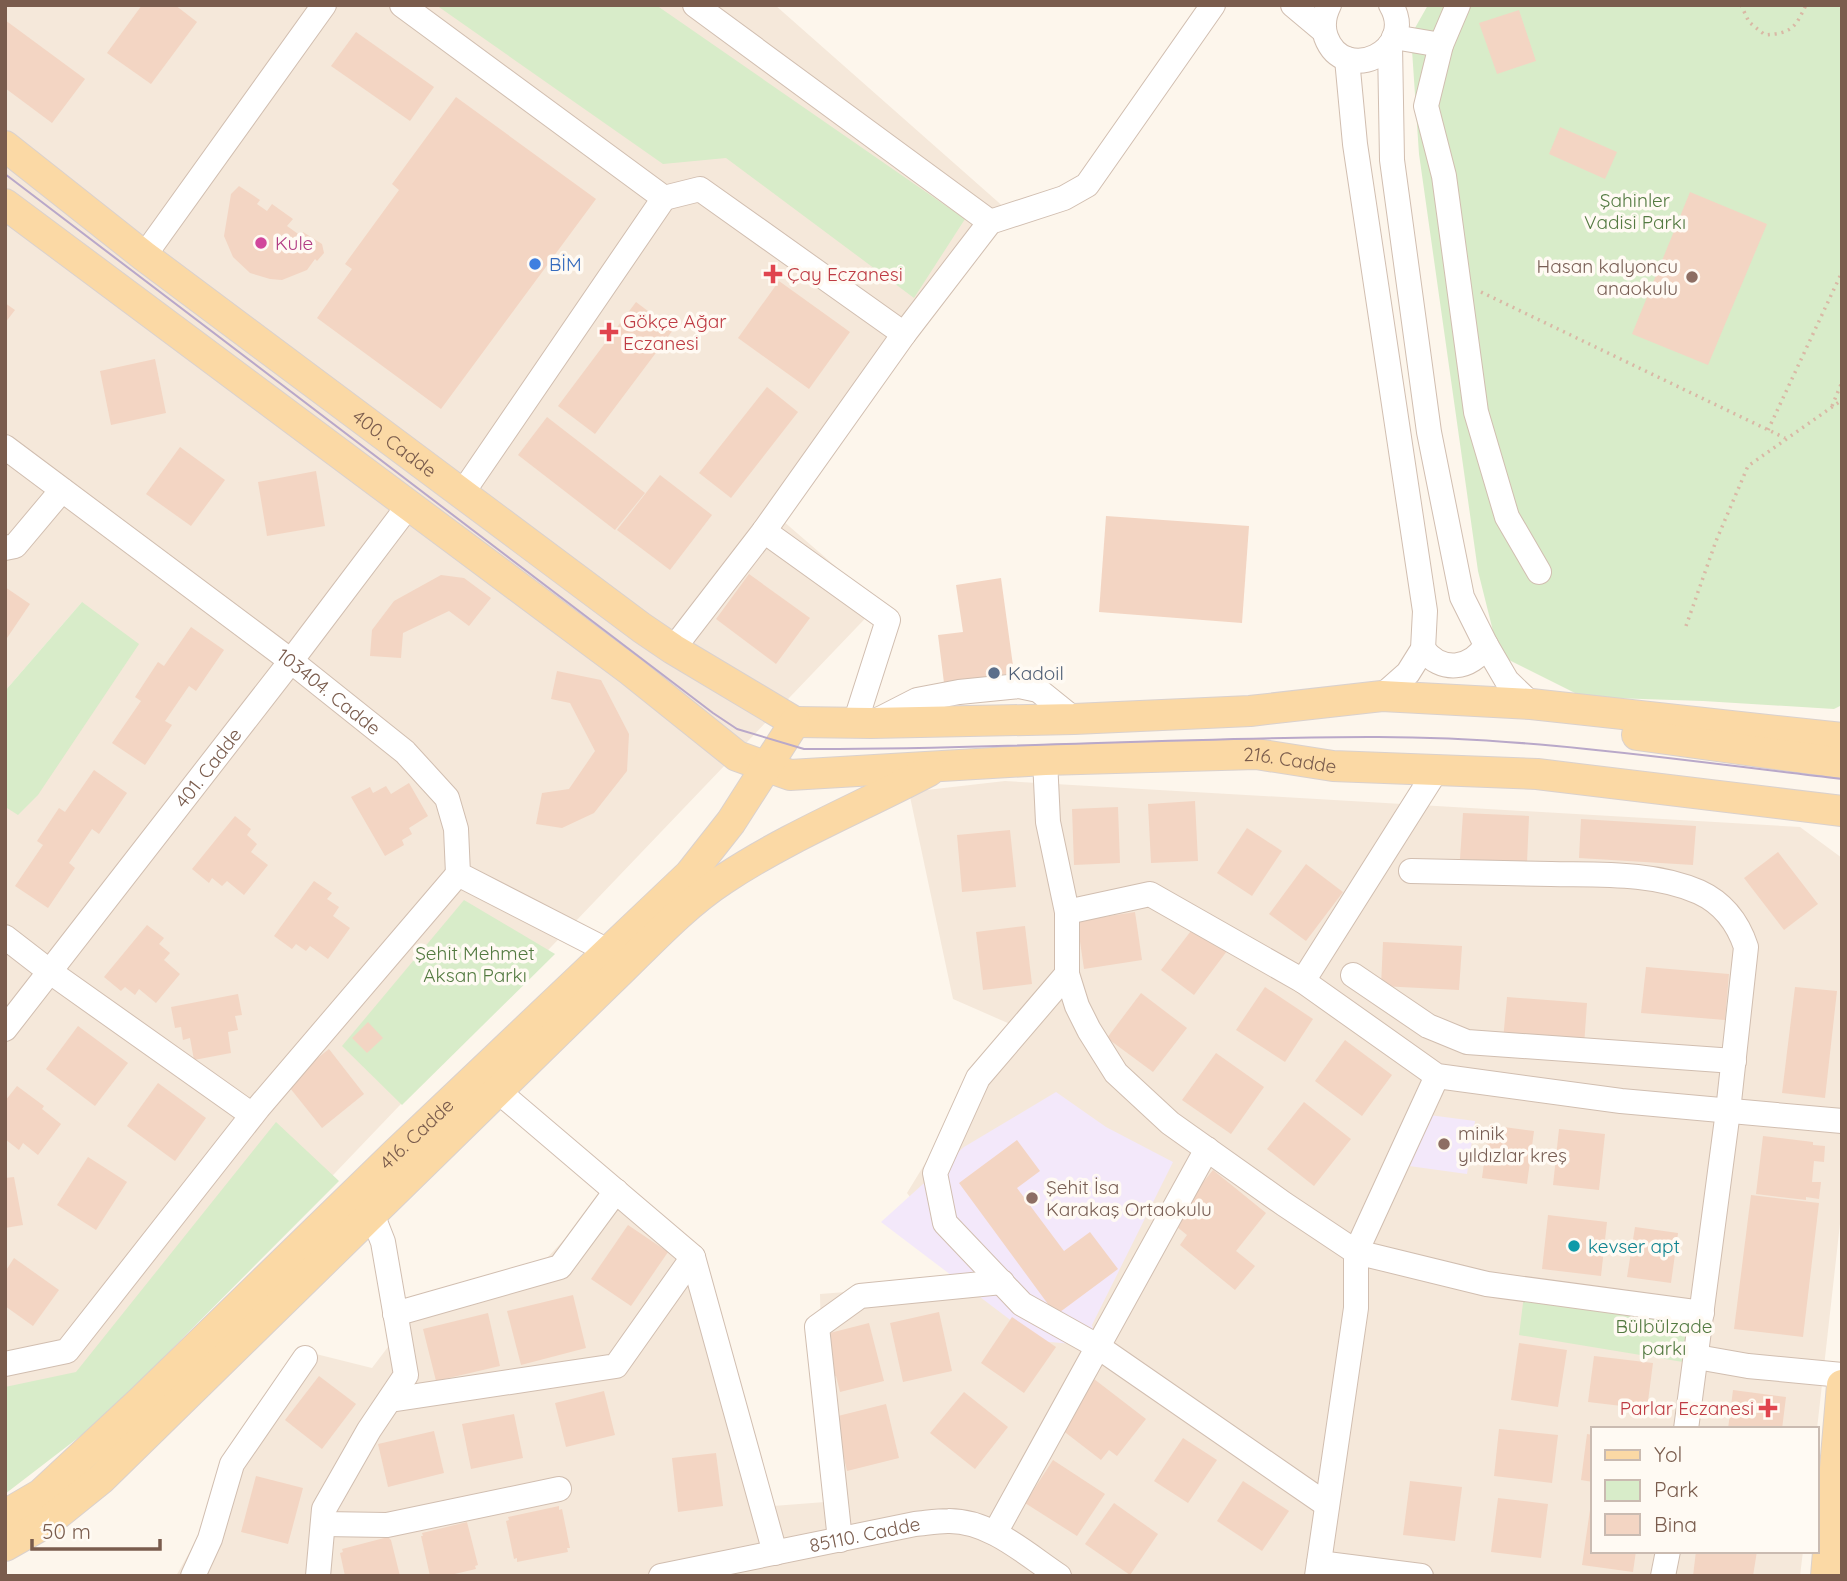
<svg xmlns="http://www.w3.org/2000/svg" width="1847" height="1581" viewBox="0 0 1847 1581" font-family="Quicksand,sans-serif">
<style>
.residential{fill:#f5e8da}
.education{fill:#f3e8fa}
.green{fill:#d8ecc9}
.building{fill:#f3d5c3}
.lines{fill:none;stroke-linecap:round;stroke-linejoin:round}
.minor-casing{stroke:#d1beb0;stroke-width:26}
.major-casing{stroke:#dad1cd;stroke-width:32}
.path{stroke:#d9b8a5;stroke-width:3.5;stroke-dasharray:2 5;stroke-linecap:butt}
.minor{stroke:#fff;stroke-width:24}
.major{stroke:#fbd9a5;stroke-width:30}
.tram{stroke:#b9a8c9;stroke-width:2}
.hotel-dot{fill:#d1479c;stroke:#fffaf3;stroke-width:2.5}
.shop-dot{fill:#3f7fe0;stroke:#fffaf3;stroke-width:2.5}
.health-dot{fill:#e0444e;stroke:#fffaf3;stroke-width:2.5}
.education-dot{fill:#8d6e63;stroke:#fffaf3;stroke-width:2.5}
.service-dot{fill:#5c6f8a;stroke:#fffaf3;stroke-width:2.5}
.culture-dot{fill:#0f9aa8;stroke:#fffaf3;stroke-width:2.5}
.labels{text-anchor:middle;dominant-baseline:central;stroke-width:7;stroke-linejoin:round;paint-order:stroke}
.park-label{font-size:19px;fill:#537a41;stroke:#fffaf3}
.hotel-label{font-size:19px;fill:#b23c85;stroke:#fffaf3;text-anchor:start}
.shop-label{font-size:19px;fill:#366cbe;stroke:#fffaf3;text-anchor:start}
.education-label{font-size:19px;fill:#785e54;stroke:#fffaf3;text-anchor:start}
.health-label{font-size:19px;fill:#be3a42;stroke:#fffaf3;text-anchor:start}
.street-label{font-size:19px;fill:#7a5c4d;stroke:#fffaf3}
.service-label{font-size:19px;fill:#4e5e75;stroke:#fffaf3;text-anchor:start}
.culture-label{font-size:19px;fill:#0d838f;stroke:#fffaf3;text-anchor:start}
</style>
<rect width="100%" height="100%" fill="#fdf6ec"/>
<!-- residential -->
<g class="residential">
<polygon points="5,5 775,5 1006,209 775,514 879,604 182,1333 5,1473 5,803 7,808 82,602 5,691"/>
<polygon points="1005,781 1800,827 1842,858 1842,1206 1817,1429 1593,1429 1593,1551 1803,1551 1800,1576 176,1576 304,1351 372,1368 423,1301 546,1259 607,1194 700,1246 773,1506 825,1502 820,1294 976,1282 907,1193 1010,1024 953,999 909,792"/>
</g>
<!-- education -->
<g class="education">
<polygon points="1056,1092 1106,1127 1173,1162 1092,1325 1097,1346 1038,1341 881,1222 964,1147"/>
<polygon points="1429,1115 1475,1121 1467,1174 1409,1166"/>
</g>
<!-- green -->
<g class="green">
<polygon points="436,5 656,5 965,219 914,298 726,158 663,164"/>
<polygon points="1428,5 1842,5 1842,705 1834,709 1703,701 1583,697 1499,655 1478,571 1419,154 1411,35"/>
<polygon points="82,602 139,644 38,795 18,815 7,808 5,803 5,691"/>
<polygon points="464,900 555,954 402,1105 342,1046"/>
<polygon points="276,1122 339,1181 100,1421 5,1494 5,1387 76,1372"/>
<polygon points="1524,1295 1694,1319 1689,1363 1519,1335"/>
</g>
<!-- building -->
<g class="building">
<polygon points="142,5 175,5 197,22 151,84 107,53"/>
<polygon points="1519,10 1536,61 1497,74 1479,23"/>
<polygon points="5,20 85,79 52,123 5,88"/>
<polygon points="356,32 434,87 410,121 331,66"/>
<polygon points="456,97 596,199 441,409 317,318 352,269 345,264 399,190 392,184"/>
<polygon points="1560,127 1617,152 1605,179 1549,154"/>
<polygon points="239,186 260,200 257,204 267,211 272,204 293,219 287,226 301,236 303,232 322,244 324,253 317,261 315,259 307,270 282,280 270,279 250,273 233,257 224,236 231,194"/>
<polygon points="1690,192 1767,224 1708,365 1632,334"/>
<polygon points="779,281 850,332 809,389 738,338"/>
<polygon points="636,302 673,330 595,434 558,406"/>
<polygon points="5,303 15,310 5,323"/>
<polygon points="155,359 166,413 111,425 100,371"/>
<polygon points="767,387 798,412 731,498 699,473"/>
<polygon points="547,417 645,493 615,530 518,455"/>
<polygon points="180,447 225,480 191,526 146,494"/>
<polygon points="316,471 325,526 267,536 258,482"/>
<polygon points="660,475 712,515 670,570 617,530"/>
<polygon points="1106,516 1249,526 1242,623 1099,612"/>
<polygon points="749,574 810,618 776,664 716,619"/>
<polygon points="441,575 464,578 491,598 469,626 449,611 403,633 401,658 370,656 372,630 394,601"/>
<polygon points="1001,578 1014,673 944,683 938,635 963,632 956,585"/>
<polygon points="5,587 30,604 5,641"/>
<polygon points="191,627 224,650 196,691 189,686 165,721 172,725 145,765 112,743 141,701 135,697 158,662 164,666"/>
<polygon points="557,671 601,680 629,734 627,771 594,813 562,828 536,824 542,793 569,789 595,751 570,703 551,699"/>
<polygon points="94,770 127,793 99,834 92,829 69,863 75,868 48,908 15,886 43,845 37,841 59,808 65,812"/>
<polygon points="409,783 428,816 409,828 412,834 402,840 404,845 385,856 351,797 370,787 373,793 386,786 391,794"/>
<polygon points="1195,801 1198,861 1151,863 1148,804"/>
<polygon points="1118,807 1120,863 1074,865 1072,809"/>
<polygon points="1463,813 1529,816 1527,863 1460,859"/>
<polygon points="235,816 251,829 247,835 257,844 251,852 268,865 244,895 227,881 222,886 212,878 209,883 192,869"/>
<polygon points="1581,819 1696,826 1693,865 1579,858"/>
<polygon points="1247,828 1282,851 1252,896 1217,873"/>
<polygon points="1010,830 1016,887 962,892 957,835"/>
<polygon points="1778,852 1818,904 1784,930 1744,878"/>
<polygon points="1306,864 1343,892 1306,941 1269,914"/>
<polygon points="314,881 332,893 327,899 339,907 333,916 350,928 328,959 310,946 306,951 296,944 292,949 274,936"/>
<polygon points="1135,912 1142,960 1084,969 1077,921"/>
<polygon points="147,925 164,938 159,944 170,953 164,960 180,974 156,1003 139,989 135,995 125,987 121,991 104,977"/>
<polygon points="1025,926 1032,984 983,990 976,932"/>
<polygon points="1194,927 1227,951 1194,995 1161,970"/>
<polygon points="1383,942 1462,946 1459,990 1381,986"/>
<polygon points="1646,967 1729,974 1725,1020 1641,1013"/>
<polygon points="1265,987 1313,1019 1285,1062 1236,1030"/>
<polygon points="1795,987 1837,991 1825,1098 1782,1093"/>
<polygon points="1141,993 1187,1028 1153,1072 1107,1038"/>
<polygon points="238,994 242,1015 235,1016 238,1030 228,1032 231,1053 194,1060 190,1038 183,1040 181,1027 175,1028 171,1007"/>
<polygon points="1507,997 1587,1003 1584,1046 1503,1040"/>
<polygon points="368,1022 383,1038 367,1053 352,1038"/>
<polygon points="78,1026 128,1063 95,1106 46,1069"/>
<polygon points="1345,1040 1392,1075 1362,1116 1315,1081"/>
<polygon points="329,1049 364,1094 322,1128 286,1083"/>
<polygon points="1216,1053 1264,1087 1231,1134 1182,1100"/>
<polygon points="158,1083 206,1118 175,1161 127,1126"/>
<polygon points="17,1086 44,1106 42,1109 61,1124 38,1155 23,1143 19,1150 5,1139 5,1101"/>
<polygon points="1304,1102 1351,1139 1314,1186 1267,1149"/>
<polygon points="1489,1125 1534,1131 1527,1184 1482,1178"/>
<polygon points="1559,1129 1605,1134 1599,1190 1553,1185"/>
<polygon points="1763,1136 1813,1142 1813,1145 1825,1146 1824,1162 1814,1161 1812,1182 1821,1182 1819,1199 1806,1197 1806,1200 1756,1194"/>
<polygon points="1017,1140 1040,1171 1017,1188 1064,1251 1090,1232 1118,1269 1056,1315 959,1183"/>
<polygon points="88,1157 127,1182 96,1230 57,1205"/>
<polygon points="1213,1170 1266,1213 1236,1251 1255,1266 1235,1290 1180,1245 1187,1235 1171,1222"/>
<polygon points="14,1177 23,1225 5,1228 5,1178"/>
<polygon points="1751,1195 1819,1203 1803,1337 1734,1329"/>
<polygon points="1548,1215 1607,1222 1601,1276 1542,1269"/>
<polygon points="628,1225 668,1252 631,1306 591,1279"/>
<polygon points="1635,1227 1678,1233 1671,1283 1627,1277"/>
<polygon points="14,1258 59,1290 33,1326 5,1306 5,1272"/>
<polygon points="573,1295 586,1348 521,1365 507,1311"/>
<polygon points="939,1312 952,1371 903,1382 890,1323"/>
<polygon points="488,1313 500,1366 436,1381 423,1329"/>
<polygon points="1012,1317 1056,1347 1024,1393 981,1363"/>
<polygon points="869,1323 884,1381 840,1392 836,1376 833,1377 822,1335"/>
<polygon points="1519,1343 1567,1350 1558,1407 1511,1400"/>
<polygon points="1594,1356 1653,1363 1647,1409 1588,1402"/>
<polygon points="319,1376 356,1404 322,1449 285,1420"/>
<polygon points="1094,1379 1146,1419 1117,1456 1109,1450 1101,1460 1057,1426"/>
<polygon points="1733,1390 1786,1397 1782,1429 1728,1429"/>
<polygon points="604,1391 615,1435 566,1447 555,1403"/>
<polygon points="964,1392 1008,1427 975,1469 930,1433"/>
<polygon points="886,1404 899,1458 847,1471 834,1417"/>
<polygon points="514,1414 523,1458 471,1469 462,1424"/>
<polygon points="1499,1429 1558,1435 1552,1483 1494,1476"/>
<polygon points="434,1431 444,1473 388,1487 378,1444"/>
<polygon points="1587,1434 1593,1435 1593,1482 1581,1480"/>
<polygon points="1183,1438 1217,1460 1188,1503 1154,1481"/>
<polygon points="716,1453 723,1506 678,1512 672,1458"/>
<polygon points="1053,1460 1105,1494 1077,1536 1025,1503"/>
<polygon points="256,1476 303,1488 288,1544 241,1532"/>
<polygon points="1243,1481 1289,1511 1262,1551 1217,1521"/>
<polygon points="1410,1481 1462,1487 1455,1541 1403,1535"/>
<polygon points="1498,1498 1548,1504 1541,1558 1491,1552"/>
<polygon points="1114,1503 1158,1534 1130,1575 1085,1544"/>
<polygon points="559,1506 559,1510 562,1509 570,1548 567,1548 568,1552 517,1562 517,1558 514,1559 506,1521 509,1520 508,1517"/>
<polygon points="1590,1510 1593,1511 1593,1551 1636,1551 1633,1572 1582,1565"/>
<polygon points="467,1522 478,1565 475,1566 476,1569 446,1576 430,1576 421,1536 423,1536 422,1533"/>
<polygon points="388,1537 391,1540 400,1576 345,1576 340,1553 343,1552 342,1549"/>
<polygon points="1696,1551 1757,1551 1753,1576 1693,1576"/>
</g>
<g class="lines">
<!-- minor casing -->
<g class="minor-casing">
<g id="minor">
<polyline points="402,5 664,198 463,492"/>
<polyline points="695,5 990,222"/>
<polyline points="1293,5 1324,31"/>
<path d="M1329,5C1324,15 1322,26 1326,37C1344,86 1418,51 1391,5"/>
<polyline points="1458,5 1441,45 1426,106 1444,176 1476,412 1507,517 1539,572"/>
<polyline points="1394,37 1441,45"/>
<polyline points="1390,45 1392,160 1429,432 1462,597 1486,645 1507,681 1531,704"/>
<polyline points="1347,59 1355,144 1425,611 1423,649 1408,673 1382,696"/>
<polyline points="664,198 700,189 904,334"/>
<polyline points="144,256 324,5"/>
<path id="s1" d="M5,447L291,661L405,752L447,798L456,829L458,874L608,951"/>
<polyline points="764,531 888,620 855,723"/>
<polyline points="5,548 15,546 62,490"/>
<polyline points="673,649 764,531 904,334 990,222 1064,198 1087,185 1213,5"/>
<path d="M1423,649C1441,673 1471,670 1486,645"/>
<polyline points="874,722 917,700 959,692 1019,686 1038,690 1074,719"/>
<polyline points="1045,760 1048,822 1067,912 1067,974 1077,1006 1089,1030 1116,1073 1170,1123 1284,1204 1356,1252 1487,1284 1702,1313"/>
<path d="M1411,871C1458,872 1504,873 1551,874C1600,875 1653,872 1699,892C1723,903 1738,923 1746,947L1728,1111L1686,1429"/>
<polyline points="1067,912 1150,894 1303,981 1437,1076 1621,1101 1842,1121"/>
<polyline points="5,937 49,971 252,1115"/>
<polyline points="1067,974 978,1078 935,1173 945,1223 1022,1304 1097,1346 1327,1505"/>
<polyline points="1353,975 1428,1026 1467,1042 1734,1061"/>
<polyline points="1303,981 1437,769"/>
<path id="s2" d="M5,1029L291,661L409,505"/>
<polyline points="498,1091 693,1257 775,1553"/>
<polyline points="395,1314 560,1267 616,1191"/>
<polyline points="1697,1357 1748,1366 1842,1375"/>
<polyline points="5,1364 67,1351 258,1108 458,874"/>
<polyline points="390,1400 616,1366 693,1257"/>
<polyline points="323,1524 387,1525 559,1489"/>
<polyline points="995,1533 1207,1149"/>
<polyline points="840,1540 817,1327 860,1296 1002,1282"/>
<polyline points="1319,1563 1421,1576"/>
<polyline points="193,1576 210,1539 232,1464 305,1358"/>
<polyline points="318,1576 324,1509 369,1430 406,1375 383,1242 372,1214"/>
<path id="s3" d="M661,1576L915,1524C926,1523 937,1521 948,1521C989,1520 1026,1554 1059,1576"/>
<polyline points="1317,1576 1356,1308 1356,1252 1437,1076"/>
<polyline points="1663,1576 1668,1551"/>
</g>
</g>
<!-- major casing -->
<g class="major-casing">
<g id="major">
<path id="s4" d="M5,146L144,256L642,628L673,649L795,722"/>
<path id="s5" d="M5,204L631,671L737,756L790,775L1045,760L1256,754L1333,766L1537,774L1842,811"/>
<polyline points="795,722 871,723 1074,719 1250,711 1382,696 1531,704 1842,738"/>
<polyline points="1637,735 1842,763"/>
<path id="s6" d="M5,1515L41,1494L140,1402L396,1153L690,874L731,822L795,722"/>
<path d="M5,1546L49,1521L101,1479L608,983C645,948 681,907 724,879C789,836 861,807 929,771"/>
<polyline points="1826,1576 1842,1385"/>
</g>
</g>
<!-- path -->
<g class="path">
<path d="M1741,5L1749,22L1765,35C1792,33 1795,28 1806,5"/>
<polyline points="1481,292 1785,438"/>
<polyline points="1832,406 1842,382"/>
<polyline points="1768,430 1842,272"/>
<polyline points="1686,626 1716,541 1748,466 1842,400"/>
</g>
<!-- minor -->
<use href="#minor" class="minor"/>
<!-- major -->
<use href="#major" class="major"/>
<!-- tram -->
<path class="tram" d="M5,174L713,713L737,729L804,749C993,750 1181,737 1369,737C1527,736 1685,761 1842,779"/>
</g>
<!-- markers -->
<circle class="hotel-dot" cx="261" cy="243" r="7"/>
<circle class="shop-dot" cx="535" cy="264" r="7"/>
<g class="health-dot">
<path d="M769.5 263.5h7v7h7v7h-7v7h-7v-7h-7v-7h7z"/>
<path d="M605.5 321.5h7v7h7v7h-7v7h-7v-7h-7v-7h7z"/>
<path d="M1764.5 1397.5h7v7h7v7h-7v7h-7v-7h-7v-7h7z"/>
</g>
<g class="education-dot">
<circle cx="1692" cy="277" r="7"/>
<circle cx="1444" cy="1144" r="7"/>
<circle cx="1032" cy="1198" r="7"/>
</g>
<circle class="service-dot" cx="994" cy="673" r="7"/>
<circle class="culture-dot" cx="1574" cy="1246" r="7"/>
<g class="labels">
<!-- park labels -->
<g class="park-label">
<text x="1635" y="200">Şahinler<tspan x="1635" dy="22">Vadisi Parkı</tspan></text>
<text x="475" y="953">Şehit Mehmet<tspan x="475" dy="22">Aksan Parkı</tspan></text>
<text x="1664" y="1326">Bülbülzade<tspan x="1664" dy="22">parkı</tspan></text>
</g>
<!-- hotel labels -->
<g class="hotel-label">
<text x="275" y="243">Kule</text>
</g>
<!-- shop labels -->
<g class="shop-label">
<text x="549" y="264">BİM</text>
</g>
<!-- education labels -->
<g class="education-label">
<text x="1678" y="266" text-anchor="end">Hasan kalyoncu<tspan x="1678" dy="22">anaokulu</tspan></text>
<text x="1458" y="1133">minik<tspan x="1458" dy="22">yıldızlar kreş</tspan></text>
<text x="1046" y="1187">Şehit İsa<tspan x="1046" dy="22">Karakaş Ortaokulu</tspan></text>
</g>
<!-- health labels -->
<g class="health-label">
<text x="787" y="274">Çay Eczanesi</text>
<text x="623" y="321">Gökçe Ağar<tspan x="623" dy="22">Eczanesi</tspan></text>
<text x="1754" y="1408" text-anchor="end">Parlar Eczanesi</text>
</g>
<!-- street labels -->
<g class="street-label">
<text stroke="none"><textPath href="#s4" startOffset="490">400. Cadde</textPath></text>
<text stroke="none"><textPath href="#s1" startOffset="406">103404. Cadde</textPath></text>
<text stroke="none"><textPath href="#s5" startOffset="1474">216. Cadde</textPath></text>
<text stroke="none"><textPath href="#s2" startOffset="331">401. Cadde</textPath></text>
<text stroke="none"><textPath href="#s6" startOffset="562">416. Cadde</textPath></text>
<text stroke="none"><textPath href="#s3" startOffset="208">85110. Cadde</textPath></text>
</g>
<!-- service labels -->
<g class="service-label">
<text x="1008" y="673">Kadoil</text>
</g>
<!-- culture labels -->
<g class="culture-label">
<text x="1588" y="1246">kevser apt</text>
</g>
</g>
<!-- border -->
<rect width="1847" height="1581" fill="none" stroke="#7a5c4d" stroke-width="14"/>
<!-- legend -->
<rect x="1591" y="1427" width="228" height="126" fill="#fffaf3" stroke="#cabbb1" stroke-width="2"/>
<rect x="1605" y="1450" width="35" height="10" fill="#fbd9a5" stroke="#cabbb1" stroke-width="2"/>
<text x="1654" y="1462" font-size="21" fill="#7a5c4d">Yol</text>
<rect x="1605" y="1480" width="35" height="21" fill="#d8ecc9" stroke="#cabbb1" stroke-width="2"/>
<text x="1654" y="1497" font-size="21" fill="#7a5c4d">Park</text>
<rect x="1605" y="1514" width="35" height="21" fill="#f3d5c3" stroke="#cabbb1" stroke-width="2"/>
<text x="1654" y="1532" font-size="21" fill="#7a5c4d">Bina</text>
<!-- scale -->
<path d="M32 1539v10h128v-10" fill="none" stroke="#7a5c4d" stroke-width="3.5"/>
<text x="42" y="1539" font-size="21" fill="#7a5c4d" stroke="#fffaf3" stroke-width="5" paint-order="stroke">50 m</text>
</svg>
